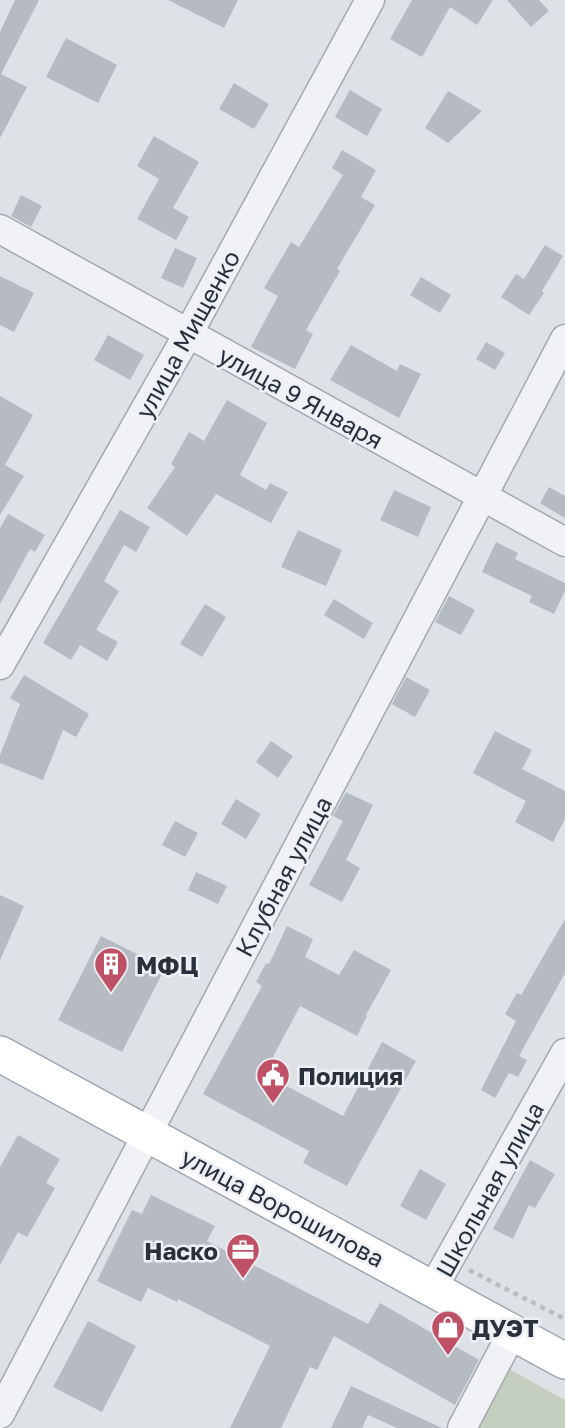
<svg xmlns="http://www.w3.org/2000/svg" width="565" height="1428" viewBox="0 0 565 1428" font-family="'Golos Text',sans-serif">
<style>
.green{fill:#c5cfc0}
.building{fill:#b6bbc2}
.lines{fill:none;stroke-linecap:round;stroke-linejoin:round}
.minor-casing{stroke:#a4a9af;stroke-width:31}
.major-casing{stroke:#9fa7b0;stroke-width:38}
.path{stroke:#b9bcc1;stroke-width:4.5;stroke-dasharray:5 5;stroke-linecap:butt}
.minor{stroke:#f1f2f5;stroke-width:28}
.major{stroke:#fff;stroke-width:35}
.labels{text-anchor:middle;dominant-baseline:central;stroke-width:5;stroke-linejoin:round;paint-order:stroke}
.street-label{font-size:24px;fill:#29303b;stroke:#edf0f4}
.poi-label{font-size:24px;font-weight:bold;fill:#29303b;stroke:#edf0f4;text-anchor:start}
</style>
<rect width="100%" height="100%" fill="#dee2e6"/>
<!-- green -->
<polygon class="green" points="507,1368 565,1400 565,1428 475,1428"/>
<!-- building -->
<g class="building">
<polygon points="15,0 39,0 1,74 27,87 0,138 0,32"/>
<polygon points="168,0 238,0 224,28"/>
<polygon points="412,0 493,0 477,25 450,7 422,57 390,39"/>
<polygon points="507,0 539,0 549,11 531,27"/>
<polygon points="66,38 117,65 98,103 46,77"/>
<polygon points="234,83 269,104 254,129 219,109"/>
<polygon points="350,90 382,109 367,136 335,117"/>
<polygon points="448,91 482,111 448,143 425,128"/>
<polygon points="154,136 199,162 173,208 189,217 176,240 137,219 159,179 137,166"/>
<polygon points="342,150 376,170 361,197 375,205 337,269 340,271 306,330 313,334 295,369 251,347 278,296 264,288 291,242 299,247 343,175 332,168"/>
<polygon points="21,195 42,206 31,227 11,216"/>
<polygon points="545,245 563,256 542,291 544,293 529,315 501,297 516,274 524,279"/>
<polygon points="175,248 197,258 183,288 161,278"/>
<polygon points="0,276 34,293 14,332 0,325"/>
<polygon points="421,277 451,295 440,313 410,295"/>
<polygon points="108,335 144,355 130,380 94,360"/>
<polygon points="486,342 505,353 495,370 476,359"/>
<polygon points="351,345 397,371 400,364 421,374 399,418 330,380"/>
<polygon points="0,396 33,415 5,465 24,476 0,515"/>
<polygon points="227,400 267,423 240,475 266,490 270,483 288,492 271,523 216,494 187,536 147,508 175,467 171,464 189,432 204,441"/>
<polygon points="549,487 565,496 565,518 540,503"/>
<polygon points="394,490 431,507 418,537 380,520"/>
<polygon points="120,510 150,527 136,552 124,545 104,581 119,591 96,630 118,642 107,661 80,645 71,660 43,643"/>
<polygon points="8,514 45,535 35,552 30,549 0,604 0,528"/>
<polygon points="298,530 342,550 326,586 281,567"/>
<polygon points="496,542 518,553 515,559 565,583 565,591 554,614 529,602 532,596 482,572"/>
<polygon points="449,596 475,610 461,635 435,622"/>
<polygon points="334,599 373,623 364,639 324,615"/>
<polygon points="205,604 226,617 202,657 180,644"/>
<polygon points="24,675 89,714 76,737 63,730 43,780 0,763 0,755 20,704 10,698"/>
<polygon points="406,677 430,690 415,717 392,704"/>
<polygon points="495,731 532,750 522,769 565,791 565,819 553,842 515,822 526,801 473,773"/>
<polygon points="271,741 293,756 278,778 256,762"/>
<polygon points="346,792 373,805 346,860 360,868 342,902 309,885 343,821 333,816"/>
<polygon points="236,799 261,814 246,839 221,824"/>
<polygon points="175,821 198,833 185,857 162,845"/>
<polygon points="196,872 227,886 218,904 188,890"/>
<polygon points="0,895 24,906 0,960"/>
<polygon points="565,919 565,973 519,1056 527,1060 518,1077 509,1073 495,1098 481,1090 516,1021 505,1014 517,993 521,995"/>
<polygon points="287,926 313,939 305,957 339,975 354,950 391,970 366,1015 367,1016 357,1036 300,1006 264,1074 343,1116 382,1042 416,1061 347,1186 303,1163 309,1151 203,1094 262,986 256,982 266,963 269,964"/>
<polygon points="101,936 165,968 122,1052 58,1020"/>
<polygon points="18,1135 60,1159 46,1183 55,1188 27,1237 18,1232 0,1265 0,1167"/>
<polygon points="530,1160 555,1174 535,1208 529,1205 513,1239 493,1229"/>
<polygon points="420,1169 446,1184 426,1220 400,1206"/>
<polygon points="151,1195 215,1226 207,1241 368,1324 380,1303 479,1360 455,1405 334,1336 317,1370 310,1367 281,1428 230,1428 270,1346 178,1299 177,1302 148,1288 141,1302 97,1281 132,1210 142,1214"/>
<polygon points="88,1321 136,1346 102,1412 53,1387"/>
<polygon points="351,1386 442,1428 397,1428 368,1415 362,1428 331,1428"/>
</g>
<g class="lines">
<!-- minor casing -->
<g class="minor-casing">
<g id="minor">
<polyline points="0,229 565,542"/>
<polyline points="0,665 188,334 370,0"/>
<polyline points="433,1288 565,1053"/>
<polyline points="0,1414 565,339"/>
<polyline points="462,1428 512,1333"/>
</g>
</g>
<!-- major casing -->
<g class="major-casing">
<polyline id="major" points="0,1054 565,1361"/>
</g>
<!-- path -->
<polyline class="path" points="469,1270 565,1319"/>
<!-- minor -->
<use href="#minor" class="minor"/>
<!-- major -->
<use href="#major" class="major"/>
</g>
<!-- icons -->
<defs>
<g id="building-pin" transform="scale(1.75)"><path d="M0 17L-7.5 6A9.5 9.5 0 1 1 7.5 6Z" fill="#be5165" stroke="#edf0f4"/><path d="M-4-6H4V6H1V3H-1V6H-4ZM-2.5-4.3h1.7v1.8h-1.7ZM.8-4.3h1.7v1.8H.8ZM-2.5-1h1.7V.8h-1.7ZM.8-1h1.7V.8H.8Z" fill="#fff"/></g>
<g id="civic-pin" transform="scale(1.75)"><path d="M0 17L-7.5 6A9.5 9.5 0 1 1 7.5 6Z" fill="#be5165" stroke="#edf0f4"/><path d="M-.6-6.5H3V-4.5H.6V-3L4-1V1h2V6H-6V1h2V-1L-.6-3ZM-1.2 2.5V6h2.4V2.5Z" fill="#fff"/></g>
<g id="office-pin" transform="scale(1.75)"><path d="M0 17L-7.5 6A9.5 9.5 0 1 1 7.5 6Z" fill="#be5165" stroke="#edf0f4"/><path d="M-6-3h4V-5.5h4V-3h4V5H-6ZM-1-4.5V-3h2v-1.5ZM-6 0V1H6V0Z" fill="#fff"/></g>
<g id="shop-pin" transform="scale(1.75)"><path d="M0 17L-7.5 6A9.5 9.5 0 1 1 7.5 6Z" fill="#be5165" stroke="#edf0f4"/><path d="M-5-2.5h2.3a2.7 3.5 0 0 1 5.4 0H5L5.5 6h-11ZM-1.5-2.5h3a1.5 2.3 0 0 0-3 0Z" fill="#fff"/></g>
</defs>
<g fill-rule="evenodd">
<use href="#building-pin" x="111" y="964"/>
<use href="#civic-pin" x="273" y="1075"/>
<use href="#office-pin" x="243" y="1250"/>
<use href="#shop-pin" x="448" y="1327"/>
</g>
<g class="labels">
<!-- street labels -->
<g class="street-label">
<text transform="translate(187 334) rotate(-61)">улица Мищенко</text>
<text transform="translate(301 397) rotate(29)">улица 9 Января</text>
<text transform="translate(283 876) rotate(-62)">Клубная улица</text>
<text transform="translate(489 1189) rotate(-61)">Школьная улица</text>
<text transform="translate(283 1207) rotate(28)">улица Ворошилова</text>
</g>
<!-- poi labels -->
<g class="poi-label">
<text x="136" y="964">МФЦ</text>
<text x="298" y="1075">Полиция</text>
<text x="218" y="1250" text-anchor="end">Наско</text>
<text x="472" y="1327">ДУЭТ</text>
</g>
</g>
</svg>
